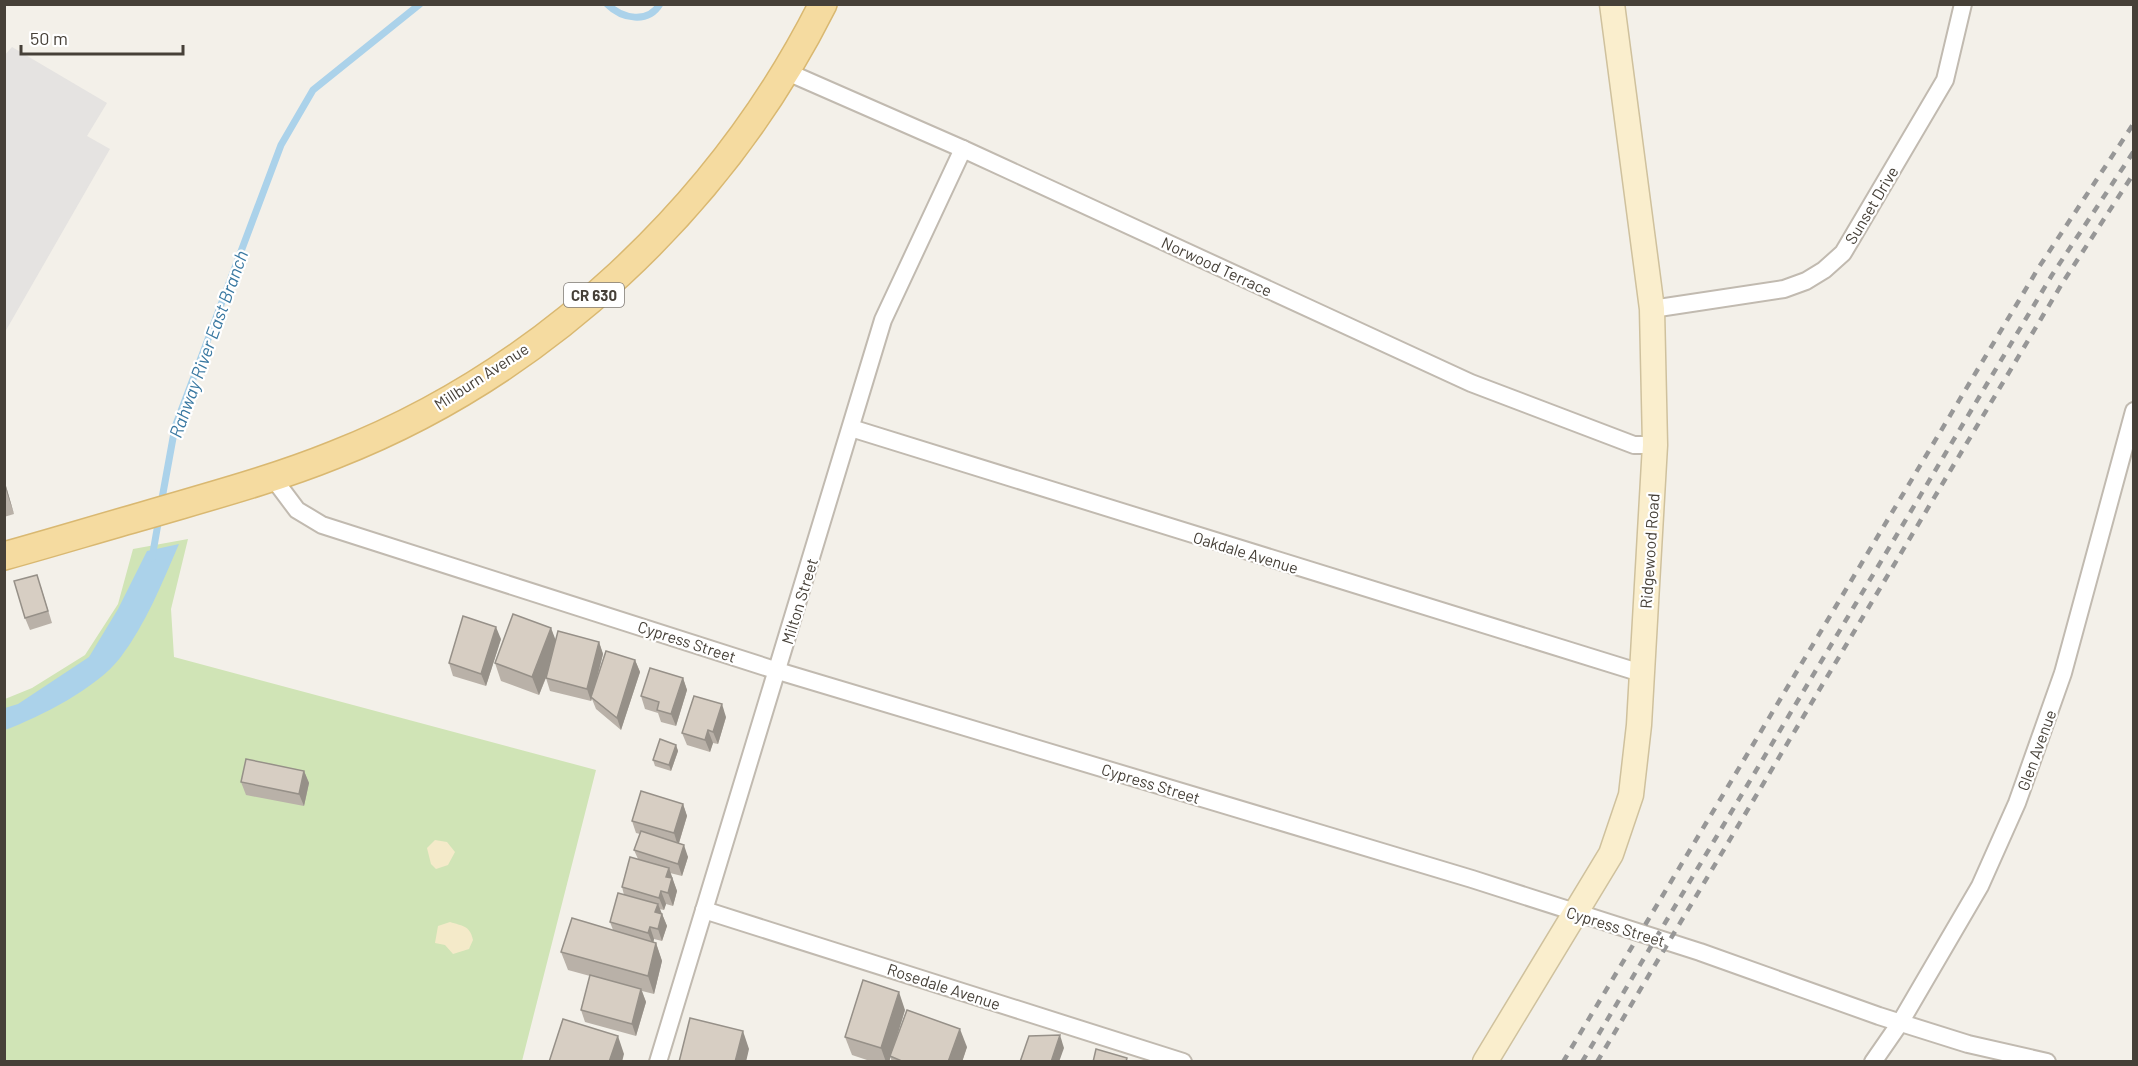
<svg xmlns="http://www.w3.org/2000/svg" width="2138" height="1066" viewBox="0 0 2138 1066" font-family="Barlow,sans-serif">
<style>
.green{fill:#d0e4b6}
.sand{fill:#f4eac9}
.parking{fill:#e5e3e1}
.water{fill:#abd2ea}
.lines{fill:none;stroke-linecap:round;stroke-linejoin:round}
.stream{stroke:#abd2ea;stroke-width:7}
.street-casing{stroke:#c1bab0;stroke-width:20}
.secondary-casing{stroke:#cfc19d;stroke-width:27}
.primary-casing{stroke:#d9b871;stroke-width:30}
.street{stroke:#fff;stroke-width:16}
.secondary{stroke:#faeecd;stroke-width:24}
.primary{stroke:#f5dba0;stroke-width:27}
.rail{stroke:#979797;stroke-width:4.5;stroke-dasharray:8 8;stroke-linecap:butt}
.wall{fill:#b9b1a8}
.shaded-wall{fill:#969088}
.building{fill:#d7cec3;stroke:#969088;stroke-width:1.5}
.labels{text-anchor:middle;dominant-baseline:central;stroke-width:4.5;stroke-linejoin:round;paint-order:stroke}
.shield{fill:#fff;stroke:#7e7974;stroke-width:1.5}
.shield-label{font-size:15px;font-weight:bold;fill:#464038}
.street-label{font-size:16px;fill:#464038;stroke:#fff}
.water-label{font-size:18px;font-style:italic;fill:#3978a1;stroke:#fff}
</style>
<rect width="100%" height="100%" fill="#f3f0e9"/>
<!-- green -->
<polygon class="green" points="188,539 171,609 174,657 596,770 522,1061 5,1062 5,699 32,688 85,655 118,604 133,549"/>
<!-- sand -->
<g class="sand">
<polygon points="435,840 447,842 455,852 448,865 436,869 431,864 427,848"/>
<path d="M450,922C462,926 470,925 473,940L469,949L453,954L445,945L435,943L438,926Z"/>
</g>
<!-- parking -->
<polygon class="parking" points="12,47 107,103 87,136 110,149 5,332 4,56"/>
<!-- water -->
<path class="water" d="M179,544C162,583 146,624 120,658C97,688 40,717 5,730V708L18,704L89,657L118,609L147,551Z"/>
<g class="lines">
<!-- stream -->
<g class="stream">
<path d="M607,4C622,19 648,24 660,4"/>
<polyline points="161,504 175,427 281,145 313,90 420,4"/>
<polyline points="152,558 159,518"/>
</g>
<!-- street casing -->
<g class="street-casing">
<g id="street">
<polyline points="785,71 963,149 1471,383 1634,445 1655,445"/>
<polyline points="1652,309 1784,289 1806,281 1824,270 1843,253 1945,80 1963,4"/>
<polyline points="851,428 1641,673"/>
<polyline points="273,478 297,510 322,525 778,671 1472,879 1700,952 1879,1016 1968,1044 2047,1062"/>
<polyline points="704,910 1183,1062"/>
<polyline points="658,1062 883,320 963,149"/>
<polyline points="1873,1062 1900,1023 1980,886 2017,803 2063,673 2134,411"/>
</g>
</g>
<!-- secondary casing -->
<g class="secondary-casing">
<polyline id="secondary" points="1485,1062 1611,854 1631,795 1639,725 1655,445 1652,309 1612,4"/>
</g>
<!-- primary casing -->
<g class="primary-casing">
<path id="primary" d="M4,556C51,543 97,529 143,516C207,497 272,480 334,455C544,373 722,205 823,4"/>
</g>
<!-- street -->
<use href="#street" class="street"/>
<!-- secondary -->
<use href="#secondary" class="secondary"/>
<!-- primary -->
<use href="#primary" class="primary"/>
<!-- rail -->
<g class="rail">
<polyline points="1563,1062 2039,267 2134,123"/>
<polyline points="1582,1062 2052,275 2134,151"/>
<polyline points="1597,1062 2063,282 2134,173"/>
</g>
</g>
<!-- wall -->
<g class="wall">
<polygon points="4,479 14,514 4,517"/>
<polygon points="41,587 52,623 30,630 25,618"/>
<polygon points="551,628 555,641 599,642 603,654 597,678 635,660 640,672 621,730 596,709 592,699 591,701 550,691 546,678 539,695 501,681 495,663"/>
<polygon points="501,639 486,686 453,676 449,663"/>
<polygon points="683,678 687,690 676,726 661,722 658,713 645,709 641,696"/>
<polygon points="726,717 718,744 713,743 710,752 687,745 682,733"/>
<polygon points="676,745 678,751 671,771 655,766 653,760"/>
<polygon points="304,771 309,783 304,806 246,795 241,782"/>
<polygon points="683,804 687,816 679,843 688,857 682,876 670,873 677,891 673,906 666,904 664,910 659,909 661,913 662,914 667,926 662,941 654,939 653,942 656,943 662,961 654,994 642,991 646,1002 636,1036 585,1022 581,1010 590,976 568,970 561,952 613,930 610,922 624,895 622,887 638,859 634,850 640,834 636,833 632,821"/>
<polygon points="905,1010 889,1062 873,1062 852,1055 845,1037"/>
<polygon points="967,1047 962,1062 892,1062 890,1056"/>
</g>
<!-- shaded-wall -->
<g class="shaded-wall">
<polygon points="4,479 14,514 6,490 4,486"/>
<polygon points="496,627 501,639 486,686 481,674"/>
<polygon points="551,628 558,646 539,695 532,677"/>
<polygon points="599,642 603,654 591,701 587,689"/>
<polygon points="635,660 640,672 621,730 617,718"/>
<polygon points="683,678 687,690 676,726 671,714"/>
<polygon points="722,704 726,717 718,744 713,732"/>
<polygon points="708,730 713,743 710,752 705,740"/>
<polygon points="676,745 678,751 671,771 669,765"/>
<polygon points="304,771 309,783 304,806 299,794"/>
<polygon points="683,804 687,816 678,846 674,833"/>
<polygon points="684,845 688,857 682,876 678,864"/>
<polygon points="669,868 677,891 673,906 668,893 666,877"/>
<polygon points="661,891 666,904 664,910 659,898"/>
<polygon points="658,904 667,926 662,941 658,929 655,912"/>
<polygon points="650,927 654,939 653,945 648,933"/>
<polygon points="656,943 662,961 654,994 648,976"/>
<polygon points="641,989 646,1002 636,1036 632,1024"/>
<polygon points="899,992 905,1010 889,1062 886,1062 881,1048"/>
<polygon points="960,1029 967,1047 962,1062 948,1062"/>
<polygon points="743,1031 749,1049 746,1062 735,1062"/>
<polygon points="1060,1035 1064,1048 1059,1062 1051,1062"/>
<polygon points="618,1036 624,1054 622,1062 609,1062"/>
</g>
<!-- building -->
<g class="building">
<polygon points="37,575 48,611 25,618 14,581"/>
<polygon points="513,614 551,628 532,677 495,663"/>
<polygon points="463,616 496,627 481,674 449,663"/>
<polygon points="558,631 599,642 587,689 546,678"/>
<polygon points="606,651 635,660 617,718 591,697"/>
<polygon points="650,668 683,678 671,714 657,710 659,702 641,696"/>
<polygon points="694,696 722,704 713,732 708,730 705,740 682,733"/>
<polygon points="660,739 676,745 669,765 653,760"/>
<polygon points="246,759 304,771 299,794 241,782"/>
<polygon points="641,791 683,804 674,833 632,821"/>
<polygon points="641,831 684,845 678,864 634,850"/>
<polygon points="630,857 669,868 666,877 672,878 668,893 661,891 659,898 622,887"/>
<polygon points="618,893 658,904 655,912 662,914 658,929 650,927 648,933 610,922"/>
<polygon points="572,918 656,943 648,976 561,952"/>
<polygon points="590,975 641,989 632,1024 581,1010"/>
<polygon points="863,980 899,992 881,1048 845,1037"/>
<polygon points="907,1010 960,1029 948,1062 904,1062 890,1056"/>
<polygon points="690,1018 743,1031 735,1062 679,1062"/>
<polygon points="563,1019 618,1036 609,1062 549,1062"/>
<polygon points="1060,1035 1051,1062 1020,1062 1029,1036"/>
<polygon points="1096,1049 1127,1058 1126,1062 1093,1062"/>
</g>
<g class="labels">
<!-- shield labels -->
<rect class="shield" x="564" y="283" width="60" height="24" rx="4.5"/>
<g class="shield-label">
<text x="594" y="295">CR 630</text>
</g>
<!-- street labels -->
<g class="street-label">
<text transform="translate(1871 205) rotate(-59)">Sunset Drive</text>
<text transform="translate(1217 266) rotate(25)">Norwood Terrace</text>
<text transform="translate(481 376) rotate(-33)">Millburn Avenue</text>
<text transform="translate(1649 551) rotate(-86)">Ridgewood Road</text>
<text transform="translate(1246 552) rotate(17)">Oakdale Avenue</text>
<text transform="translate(799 601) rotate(-73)">Milton Street</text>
<text transform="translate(687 641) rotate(18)">Cypress Street</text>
<text transform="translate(2036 750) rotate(-70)">Glen Avenue</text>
<text transform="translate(1151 783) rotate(17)">Cypress Street</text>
<text transform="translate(1616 926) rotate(17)">Cypress Street</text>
<text transform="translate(944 986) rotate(18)">Rosedale Avenue</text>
</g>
<!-- water labels -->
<g class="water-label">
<text transform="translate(208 344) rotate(-70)">Rahway River East Branch</text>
</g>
</g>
<!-- border -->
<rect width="2138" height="1066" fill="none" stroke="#464038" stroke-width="12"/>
<!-- scale -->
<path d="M21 45v9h162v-9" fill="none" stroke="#464038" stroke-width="3"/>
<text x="30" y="45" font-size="18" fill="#464038" stroke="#ffffff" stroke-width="4.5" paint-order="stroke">50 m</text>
</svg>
